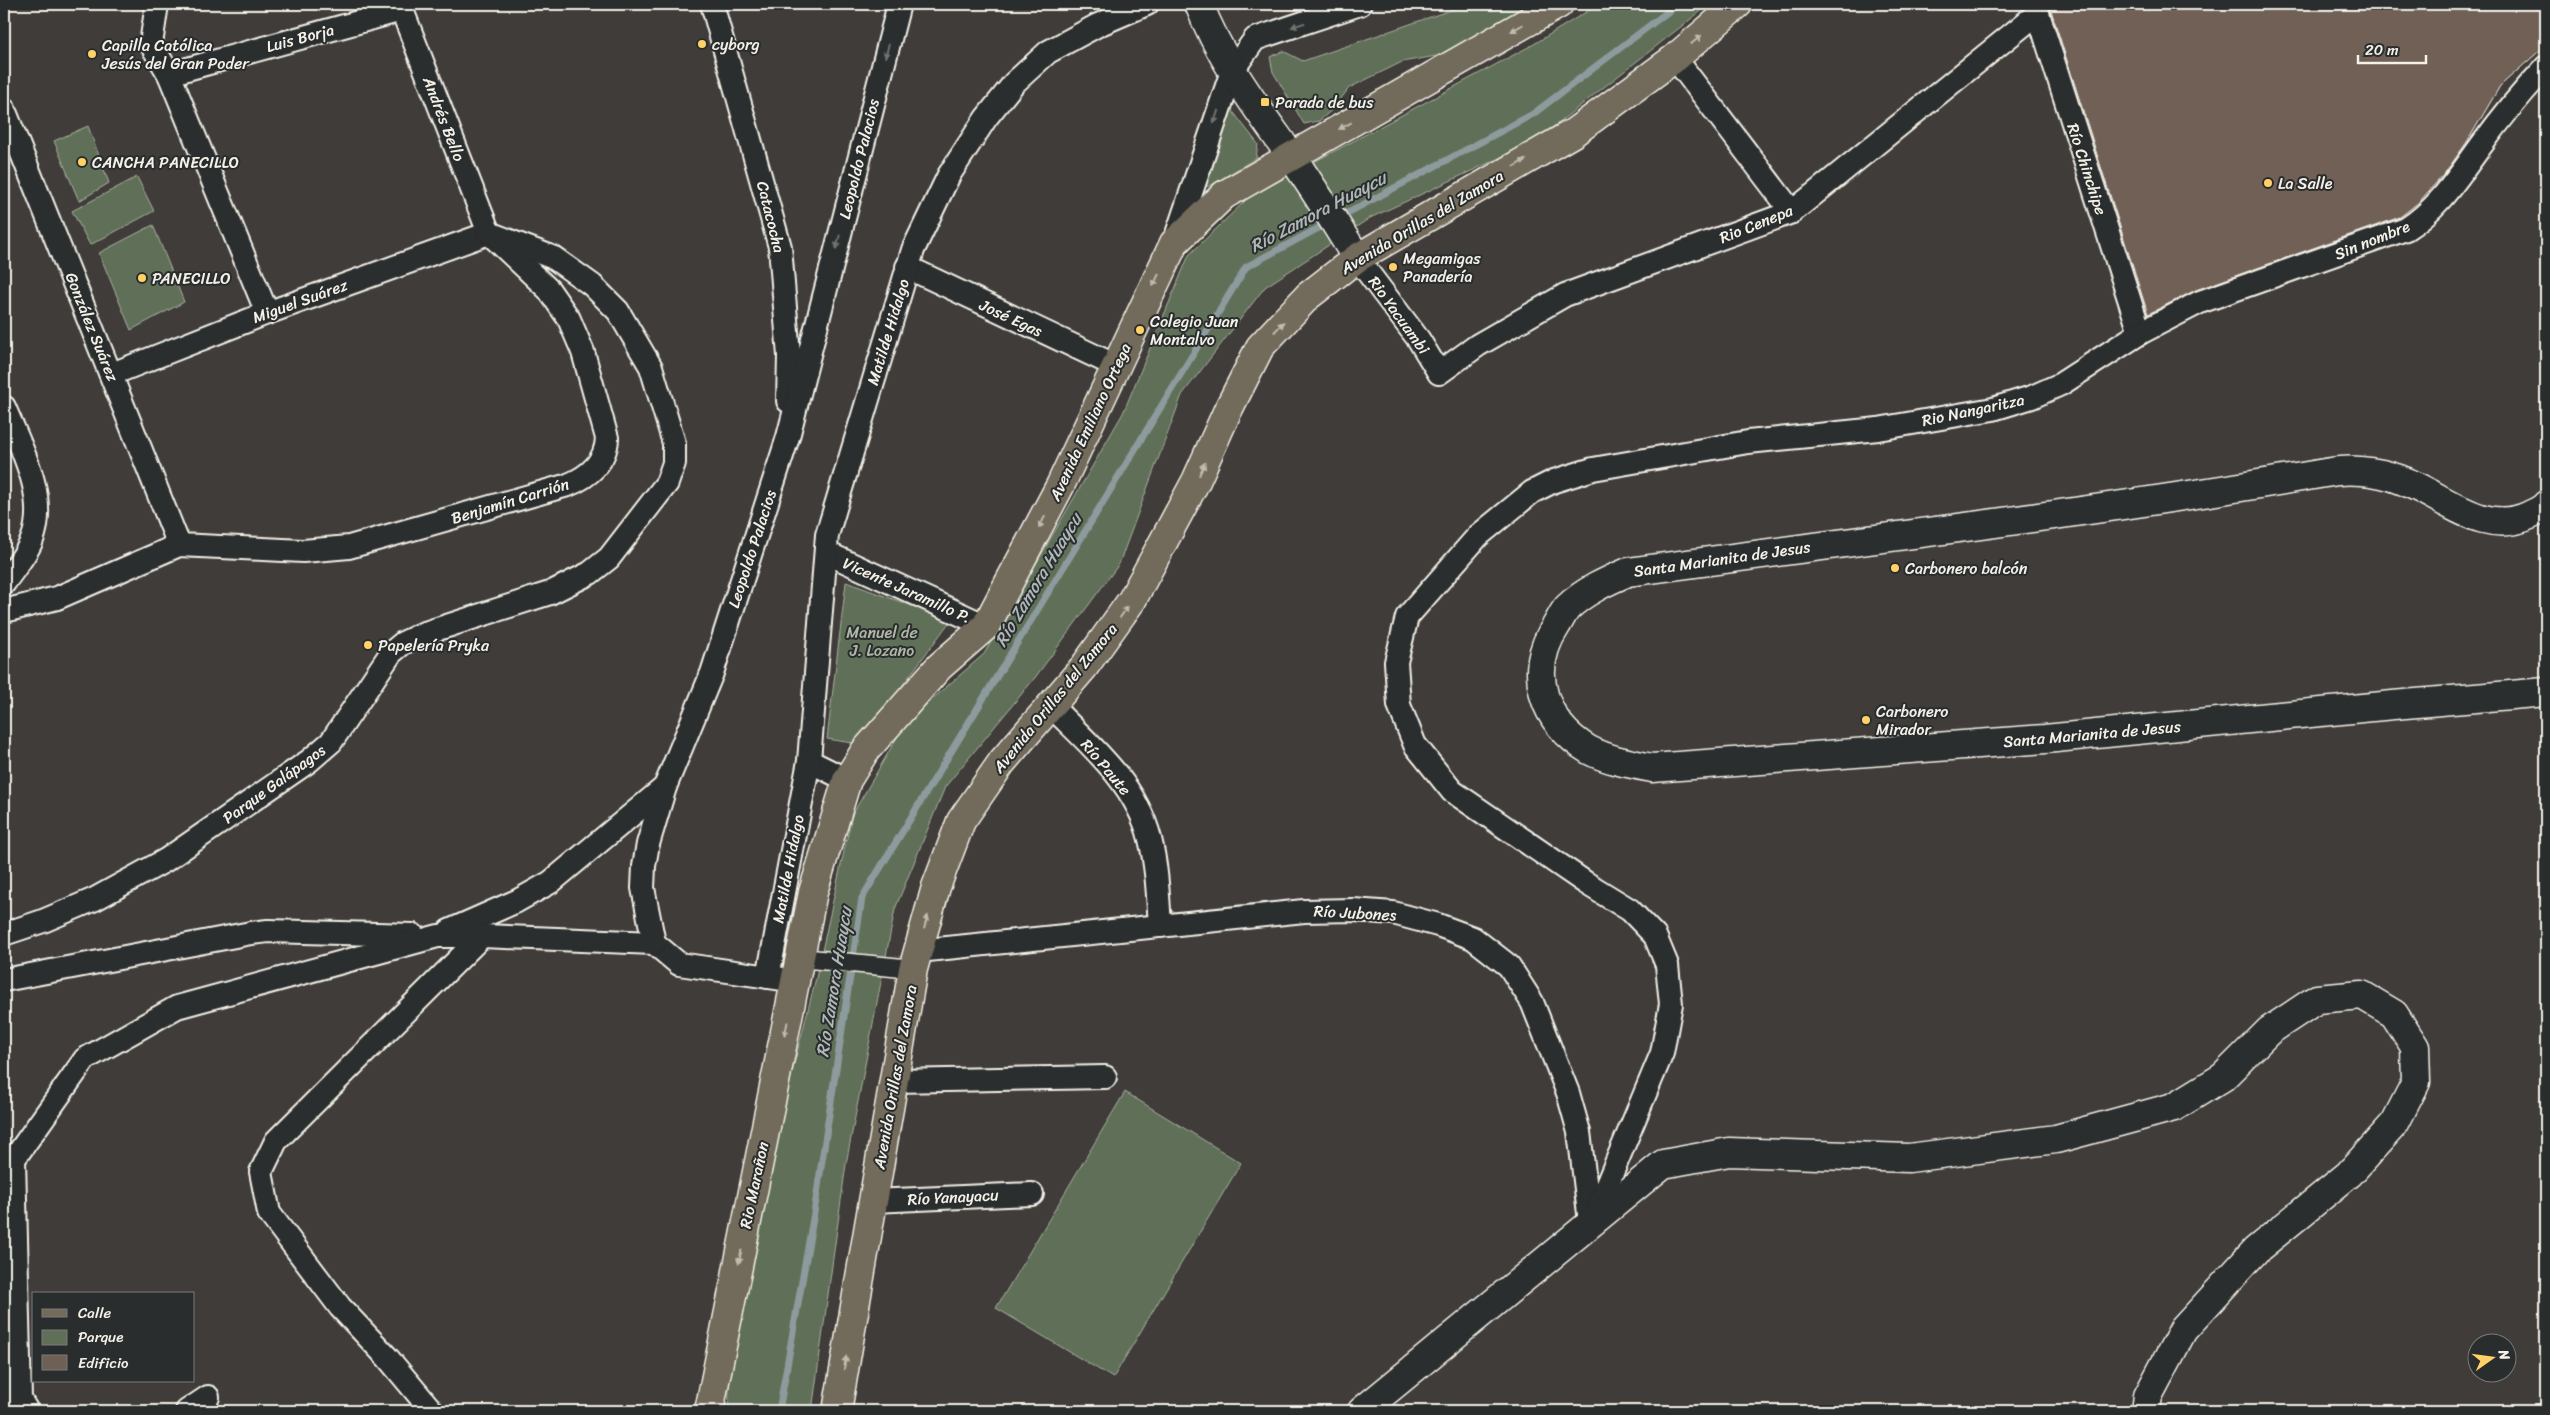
<svg xmlns="http://www.w3.org/2000/svg" width="2550" height="1415" viewBox="0 0 2550 1415" font-family="Sriracha,sans-serif">
<style>
.green{fill:#607058;stroke:#aab0a0}
.lines{fill:none;stroke-linecap:round;stroke-linejoin:round}
.stream{stroke:#8d9b9e;stroke-width:7}
.building{fill:#6f6056;stroke:#f4f1e8}
.pedestrian-casing{stroke:#f4f1e8;stroke-width:21}
.minor-casing{stroke:#f4f1e8;stroke-width:26}
.tertiary-casing{stroke:#f4f1e8;stroke-width:31}
.secondary-casing{stroke:#f4f1e8;stroke-width:31}
.primary-casing{stroke:#f4f1e8;stroke-width:31}
.pedestrian{stroke:#2a2d2e;stroke-width:18}
.minor{stroke:#2a2d2e;stroke-width:22}
.tertiary{stroke:#2a2d2e;stroke-width:28}
.secondary{stroke:#2a2d2e;stroke-width:28}
.primary{stroke:#726b5a;stroke-width:28}
.oneway{fill:#71726f}
.oneway2{fill:#c0bbaf}
.poi-dot{fill:#ffd166;stroke:#2a2d2e;stroke-width:2}
.labels{text-anchor:middle;dominant-baseline:central;stroke-width:4;stroke-linejoin:round;paint-order:stroke}
.street-label{font-size:16px;fill:#f4f1e8;stroke:#2a2d2e}
.poi-label{font-size:16px;fill:#f4f1e8;stroke:#2a2d2e;text-anchor:start}
.park-label{font-size:16px;fill:#b1b7a7;stroke:#2a2d2e}
.water-label{font-size:18px;font-style:italic;fill:#b0b7b7;stroke:#2a2d2e}
</style>
<rect width="100%" height="100%" fill="#3f3c3a"/>
<filter id="ink" filterUnits="userSpaceOnUse"><feTurbulence type="fractalNoise" baseFrequency=".02" numOctaves="2"/><feDisplacementMap in="SourceGraphic" scale="10" xChannelSelector="R" yChannelSelector="G"/><feConvolveMatrix kernelMatrix="1 2 1 2 8 2 1 2 1" color-interpolation-filters="sRGB"/></filter>
<g filter="url(#ink)">
<!-- green -->
<g class="green">
<polygon points="1468,4 1534,4 1492,30 1442,55 1402,62 1349,88 1334,108 1319,121 1304,124 1273,72 1270,57 1283,51 1303,61"/>
<polygon points="1599,4 1710,4 1534,142 1370,218 1265,287 1182,395 1119,564 1034,679 945,787 895,909 846,1164 812,1411 728,1411 733,1305 816,978 852,815 906,722 984,654 1123,413 1189,255 1249,197 1534,44"/>
<polygon points="1231,109 1258,144 1256,158 1208,187 1201,179"/>
<polygon points="88,126 109,183 79,201 54,141"/>
<polygon points="137,177 154,211 90,245 72,211"/>
<polygon points="153,225 184,302 131,330 99,253"/>
<polygon points="846,582 951,620 859,744 827,739"/>
<polygon points="1125,1092 1241,1163 1113,1378 996,1308"/>
</g>
<g class="lines">
<!-- stream -->
<g class="stream">
<polyline points="1338,218 1533,114 1678,4"/>
<polyline points="779,1411 814,1213 862,898 1246,267 1328,223"/>
</g>
</g>
<!-- building -->
<polygon class="building" points="2049,4 2546,4 2546,45 2500,86 2467,142 2445,173 2419,202 2400,217 2196,290 2148,314"/>
<g class="lines">
<!-- pedestrian casing -->
<g class="pedestrian-casing">
<polyline id="pedestrian" points="800,958 913,969"/>
</g>
<!-- minor casing -->
<g class="minor-casing">
<g id="minor">
<polyline points="157,4 151,44 169,74 267,313"/>
<polyline points="712,4 780,247 789,356 788,401"/>
<polyline points="2035,4 2140,333"/>
<polyline points="1675,58 1792,212"/>
<polyline points="169,74 402,10"/>
<polyline points="4,109 179,545"/>
<polyline points="1174,243 1232,71 1255,39 1360,4"/>
<polyline points="1357,258 1419,340 1439,373 1478,345 1565,295 1792,212 2038,13"/>
<polyline points="907,267 1116,366"/>
<polyline points="112,374 267,313 489,233"/>
<path d="M4,407C20,446 49,497 32,540C26,555 13,570 4,583"/>
<polyline points="827,553 986,626"/>
<path d="M4,611L57,598L179,545L303,551L349,547L568,485C588,477 606,462 607,438L583,352L569,319L549,290L489,233L402,10L401,4"/>
<path d="M1051,706C1090,745 1136,783 1150,839C1157,867 1158,896 1160,926"/>
<polyline points="847,780 809,761 827,535 913,250 949,175 986,118 1014,83 1048,52 1098,25 1147,4"/>
<polyline points="449,931 517,901 551,882 665,787"/>
<polyline points="4,934 43,921 95,899 166,860 309,761 331,742 391,653 403,643 422,634 550,593 590,573 609,558 667,483 674,463 674,443 651,367 618,311 592,285 554,258 489,233"/>
<polyline points="918,951 1304,911 1353,910 1393,913 1438,925 1473,938 1509,966 1532,1002 1568,1093 1579,1132 1590,1222"/>
<polyline points="768,977 809,761"/>
<polyline points="4,980 251,933 268,931 413,935"/>
<polyline points="796,981 679,964 654,943 643,888 644,866 648,844 665,787 712,673 788,437 899,4"/>
<polyline points="895,1081 1105,1077"/>
<polyline points="873,1201 1032,1194"/>
<path d="M1591,1223L1662,1053L1671,1004L1667,965L1655,936L1630,910L1586,883L1452,791L1415,745L1399,705L1396,662L1407,617L1478,536L1532,492L1554,481L1593,469L1748,442L1878,429L1993,409L2032,397L2061,384L2140,333L2200,302L2406,229C2438,209 2458,177 2480,147C2501,118 2522,92 2546,67"/>
<polyline points="27,1411 20,1399 14,1159 85,1059 177,1007 438,936 482,936 654,943"/>
<polyline points="187,1411 208,1397"/>
<polyline points="432,1411 387,1357 340,1307 269,1213 261,1172 276,1141 482,936"/>
</g>
</g>
<!-- tertiary casing -->
<g class="tertiary-casing">
<g id="tertiary">
<path d="M1199,4C1220,59 1255,105 1289,153C1313,187 1335,223 1357,258"/>
<polyline points="1362,1411 1663,1164 1729,1152 1909,1158 2056,1139 2174,1107 2223,1077 2269,1031 2317,999 2362,995 2394,1014 2415,1047 2416,1082 2395,1123 2349,1174 2256,1250 2183,1330 2148,1396 2146,1411"/>
</g>
</g>
<!-- secondary casing -->
<g class="secondary-casing">
<path id="secondary" d="M2546,505C2542,510 2536,512 2530,515C2483,538 2442,494 2399,479C2377,471 2349,468 2325,473C2094,513 1860,540 1628,572C1607,581 1585,591 1568,607C1563,612 1560,620 1556,626C1526,671 1543,723 1589,750C1608,760 1631,764 1652,768L2045,739L2393,705L2546,692"/>
</g>
<!-- primary casing -->
<g class="primary-casing">
<g id="primary">
<polyline points="709,1411 813,892 847,780 865,751 939,667 986,626 1060,486 1174,243 1224,195 1559,4"/>
<polyline points="837,1411 913,969 936,887 961,821 1002,762 1084,667 1132,600 1196,481 1227,412 1260,347 1308,296 1357,258 1573,133 1675,58 1738,4"/>
</g>
</g>
<!-- pedestrian -->
<use href="#pedestrian" class="pedestrian"/>
<!-- minor -->
<use href="#minor" class="minor"/>
<!-- tertiary -->
<use href="#tertiary" class="tertiary"/>
<!-- secondary -->
<use href="#secondary" class="secondary"/>
<!-- primary -->
<use href="#primary" class="primary"/>
</g>
<!-- one-way arrows -->
<defs><path id="oneway-solid" d="M-6-.8H1V-3.2L6.5 0L1 3.2V.8H-6Z" transform="scale(1.25)"/></defs>
<g class="oneway">
<use href="#oneway-solid" transform="translate(1298 25) rotate(162)"/>
<use href="#oneway-solid" transform="translate(887 51) rotate(104)"/>
<use href="#oneway-solid" transform="translate(1216 117) rotate(109)"/>
<use href="#oneway-solid" transform="translate(838 242) rotate(104)"/>
</g>
<g class="oneway2">
<use href="#oneway-solid" transform="translate(1517 28) rotate(150)"/>
<use href="#oneway-solid" transform="translate(1696 40) rotate(-40)"/>
<use href="#oneway-solid" transform="translate(1345 126) rotate(152)"/>
<use href="#oneway-solid" transform="translate(1520 163) rotate(-30)"/>
<use href="#oneway-solid" transform="translate(1156 280) rotate(115)"/>
<use href="#oneway-solid" transform="translate(1279 327) rotate(-47)"/>
<use href="#oneway-solid" transform="translate(1202 469) rotate(-66)"/>
<use href="#oneway-solid" transform="translate(1042 522) rotate(118)"/>
<use href="#oneway-solid" transform="translate(1124 612) rotate(-55)"/>
<use href="#oneway-solid" transform="translate(926 922) rotate(-74)"/>
<use href="#oneway-solid" transform="translate(786 1029) rotate(102)"/>
<use href="#oneway-solid" transform="translate(740 1257) rotate(102)"/>
<use href="#oneway-solid" transform="translate(845 1363) rotate(-80)"/>
</g>
</g>
<!-- markers -->
<g class="poi-dot">
<circle cx="702" cy="44" r="5"/>
<circle cx="92" cy="54" r="5"/>
<rect x="1260" y="97" width="10" height="10" rx="2.5"/>
<circle cx="82" cy="162" r="5"/>
<circle cx="2268" cy="183" r="5"/>
<circle cx="1393" cy="267" r="5"/>
<circle cx="142" cy="278" r="5"/>
<circle cx="1140" cy="330" r="5"/>
<circle cx="1895" cy="568" r="5"/>
<circle cx="368" cy="645" r="5"/>
<circle cx="1866" cy="720" r="5"/>
</g>
<g class="labels">
<!-- street labels -->
<g class="street-label">
<text transform="translate(300 38) rotate(-15)">Luis Borja</text>
<text transform="translate(444 119) rotate(69)">Andrés Bello</text>
<text transform="translate(859 159) rotate(-76)">Leopoldo Palacios</text>
<text transform="translate(2087 169) rotate(72)">Río Chinchipe</text>
<text transform="translate(771 217) rotate(76)">Catacocha</text>
<text transform="translate(1422 222) rotate(-31)">Avenida Orillas del Zamora</text>
<text transform="translate(1756 224) rotate(-22)">Rio Cenepa</text>
<text transform="translate(2372 240) rotate(-22)">Sin nombre</text>
<text transform="translate(300 301) rotate(-20)">Miguel Suárez</text>
<text transform="translate(1399 315) rotate(54)">Rio Yacuambi</text>
<text transform="translate(1011 318) rotate(25)">José Egas</text>
<text transform="translate(92 327) rotate(68)">González Suárez</text>
<text transform="translate(888 332) rotate(-73)">Matilde Hidalgo</text>
<text transform="translate(1973 410) rotate(-12)">Rio Nangaritza</text>
<text transform="translate(1090 422) rotate(-65)">Avenida Emiliano Ortega</text>
<text transform="translate(510 501) rotate(-17)">Benjamín Carrión</text>
<text transform="translate(752 549) rotate(-72)">Leopoldo Palacios</text>
<text transform="translate(1722 559) rotate(-8)">Santa Marianita de Jesus</text>
<text transform="translate(907 590) rotate(24)">Vicente Jaramillo P.</text>
<text transform="translate(1055 698) rotate(-51)">Avenida Orillas del Zamora</text>
<text transform="translate(2092 734) rotate(-5)">Santa Marianita de Jesus</text>
<text transform="translate(1106 767) rotate(50)">Río Paute</text>
<text transform="translate(274 784) rotate(-36)">Parque Galápagos</text>
<text transform="translate(788 869) rotate(-79)">Matilde Hidalgo</text>
<text transform="translate(1355 913) rotate(3)">Río Jubones</text>
<text transform="translate(895 1077) rotate(-80)">Avenida Orillas del Zamora</text>
<text transform="translate(754 1185) rotate(-78)">Rio Marañon</text>
<text transform="translate(953 1197) rotate(-3)">Río Yanayacu</text>
</g>
<!-- poi labels -->
<g class="poi-label">
<text x="712" y="44">cyborg</text>
<text x="102" y="45">Capilla Católica<tspan x="102" dy="18">Jesús del Gran Poder</tspan></text>
<text x="1275" y="102">Parada de bus</text>
<text x="92" y="162">CANCHA PANECILLO</text>
<text x="2278" y="183">La Salle</text>
<text x="1403" y="258">Megamigas<tspan x="1403" dy="18">Panadería</tspan></text>
<text x="152" y="278">PANECILLO</text>
<text x="1150" y="321">Colegio Juan<tspan x="1150" dy="18">Montalvo</tspan></text>
<text x="1905" y="568">Carbonero balcón</text>
<text x="378" y="645">Papelería Pryka</text>
<text x="1876" y="711">Carbonero<tspan x="1876" dy="18">Mirador</tspan></text>
</g>
<!-- park labels -->
<g class="park-label">
<text x="882" y="632">Manuel de<tspan x="882" dy="18">J. Lozano</tspan></text>
</g>
<!-- water labels -->
<g class="water-label">
<text transform="translate(1318 212) rotate(-28)">Río Zamora Huaycu</text>
<text transform="translate(1038 580) rotate(-59)">Río Zamora Huaycu</text>
<text transform="translate(834 982) rotate(-81)">Río Zamora Huaycu</text>
</g>
</g>
<!-- margin -->
<rect width="2550" height="1415" fill="none" stroke="#2a2d2e" stroke-width="20"/>
<rect x="10" y="10" width="2530" height="1395" fill="none" stroke="#f4f1e8" stroke-width="2" filter="url(#ink)"/>
<!-- legend -->
<rect x="32" y="1292" width="162" height="90" fill="#2a2d2e" stroke="#7b7b78"/>
<rect x="42" y="1309" width="25" height="8" fill="#726b5a" stroke="#7b7b78"/>
<text x="78" y="1318" font-size="15" fill="#f4f1e8">Calle</text>
<rect x="42" y="1330" width="25" height="15" fill="#607058" stroke="#7b7b78"/>
<text x="78" y="1342" font-size="15" fill="#f4f1e8">Parque</text>
<rect x="42" y="1355" width="25" height="15" fill="#6f6056" stroke="#7b7b78"/>
<text x="78" y="1368" font-size="15" fill="#f4f1e8">Edificio</text>
<!-- north arrow -->
<g transform="translate(2492 1358) rotate(76)"><circle r="24" fill="#2a2d2e" stroke="#7b7b78"/>
<path d="M0-4L9 19L0 12L-9 19Z" fill="#ffd166"/>
<text y="-8" font-size="14" font-weight="bold" text-anchor="middle" fill="#f4f1e8">N</text>
</g>
<!-- scale -->
<path d="M2358 55v8h68v-8" fill="none" stroke="#f4f1e8" stroke-width="2.5"/>
<text x="2365" y="55" font-size="15" fill="#f4f1e8" stroke="#2a2d2e" stroke-width="4" paint-order="stroke">20 m</text>
</svg>
